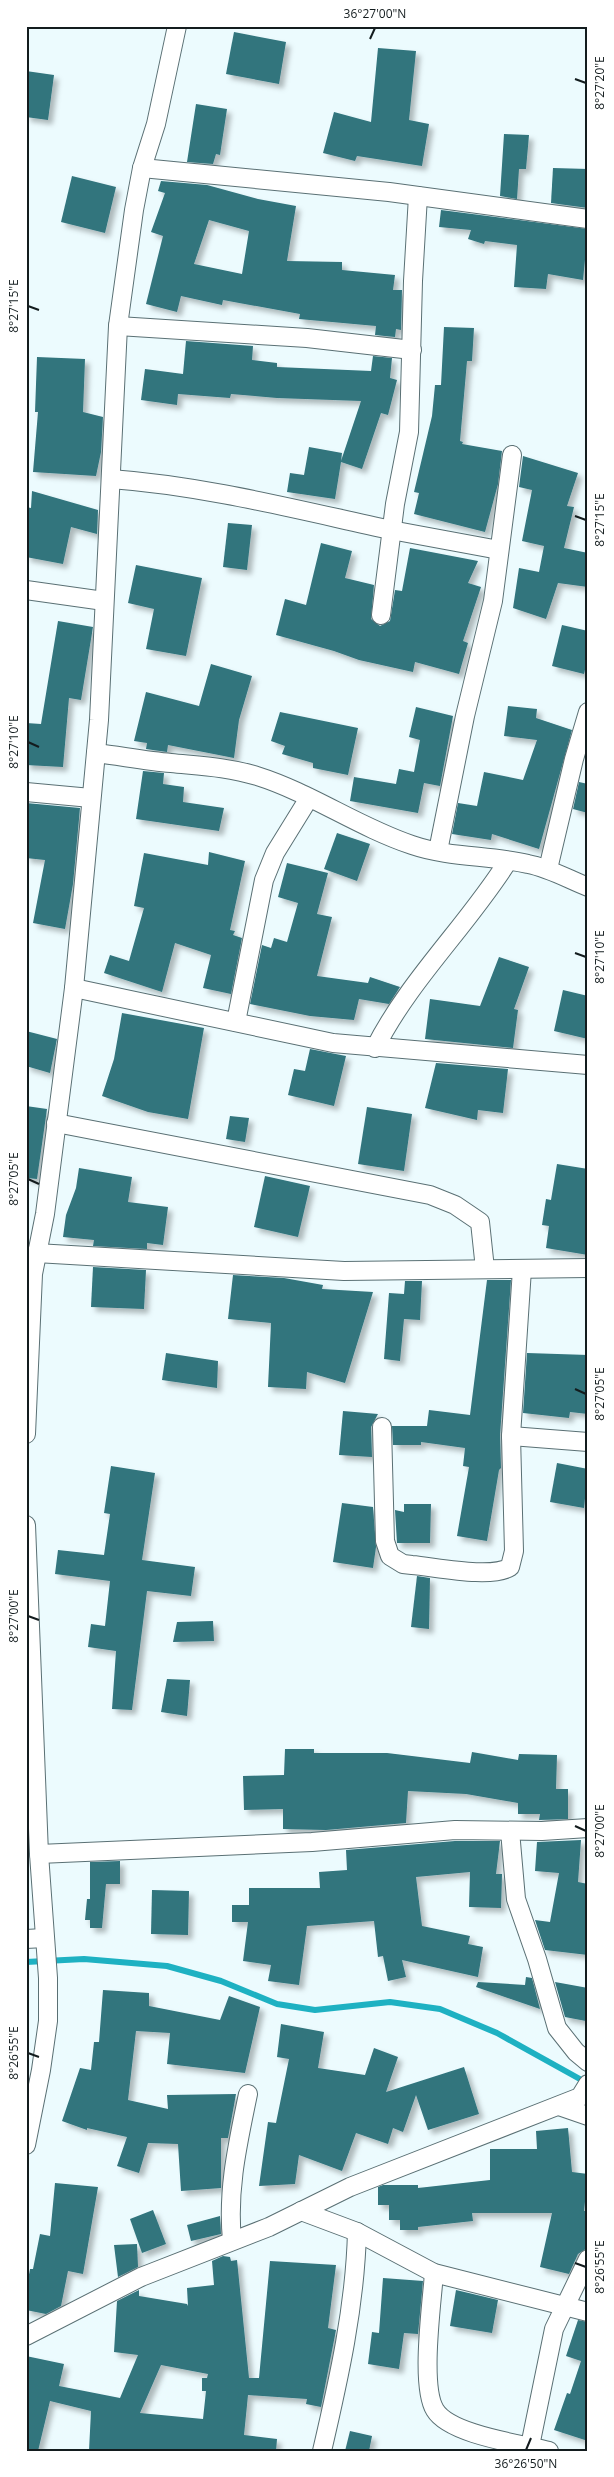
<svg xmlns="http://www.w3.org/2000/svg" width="614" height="2477" viewBox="0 0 614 2477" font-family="'Open Sans',sans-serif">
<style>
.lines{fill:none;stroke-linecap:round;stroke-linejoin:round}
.stream{stroke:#1eb1c2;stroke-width:6}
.building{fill:#30747d;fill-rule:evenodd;filter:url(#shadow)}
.minor-casing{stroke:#5a7074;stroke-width:20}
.minor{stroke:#fff;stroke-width:18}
.ticks{fill:none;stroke:#131c1e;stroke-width:2}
.neatline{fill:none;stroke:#131c1e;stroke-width:2}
.ticks-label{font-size:12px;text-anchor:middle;fill:#131c1e}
</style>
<defs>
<filter id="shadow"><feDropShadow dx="4.5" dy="4.5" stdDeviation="2.5" flood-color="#0004"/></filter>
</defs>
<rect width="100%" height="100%" fill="#ecfbfe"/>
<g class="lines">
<!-- stream -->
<polyline class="stream" points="26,1962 84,1959 167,1966 221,1981 277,2004 315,2010 390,2002 440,2009 497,2033 587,2083"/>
</g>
<!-- building -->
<g class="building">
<polygon points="234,32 286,42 279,84 226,74"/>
<polygon points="378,48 416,51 409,120 429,124 422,166 357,156 355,161 323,153 334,112 371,122"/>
<polygon points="26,71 54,75 48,120 26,117"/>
<polygon points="196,104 227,109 220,155 216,154 213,164 187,162"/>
<polygon points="504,134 529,135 526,169 519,169 517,199 500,196"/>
<polygon points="553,168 588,169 588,208 551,203"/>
<polygon points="72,176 116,187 105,233 61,222"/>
<path d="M161,181L207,185L258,199L296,206L287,261L342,262V270L395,275L393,290H402L401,330L396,329L395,337L375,335L376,326L299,319L300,314L223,300L222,305L181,296L177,312L146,304L163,236L151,232L165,193L158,191ZM209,220L249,231L242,274L194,264Z"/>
<polygon points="441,210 588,229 583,280 548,274 546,289 514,287 517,245 485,241 484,244 468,239 471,230 439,227"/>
<polygon points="444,327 474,328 472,361 467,361 460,441 463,442 462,444 502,451 498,484 485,532 414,514 419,493 414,492 432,416 435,385 441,385"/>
<polygon points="186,341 253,346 252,360 277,363 277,367 371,371 373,356 392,358 390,378 397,380 388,415 381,413 362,469 341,462 335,499 287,492 290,473 304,475 309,447 342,453 341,461 361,401 277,398 231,394 230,398 178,394 177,405 141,400 145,369 183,374"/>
<polygon points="37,357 85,359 83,412 103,417 101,452 96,476 33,472 38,412 35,412"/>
<polygon points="523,456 578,473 567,506 574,507 564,548 588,553 588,587 558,583 546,619 513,608 519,568 539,572 544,546 522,541 532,490 519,487"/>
<polygon points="32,491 98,510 97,534 71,527 63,564 26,557 26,507 31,508"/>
<polygon points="228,523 252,525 247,570 223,567"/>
<polygon points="321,543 352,551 345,578 374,585 371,619 380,626 390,621 395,590 402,591 410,548 478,561 468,583 481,587 463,641 468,643 459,674 415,662 413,672 359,660 334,651 276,635 285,599 306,605"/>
<polygon points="136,565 202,578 186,656 146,649 154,609 128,603"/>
<polygon points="58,621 93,627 81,700 69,698 63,767 26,765 26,723 41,724"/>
<polygon points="562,625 588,631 588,657 584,674 552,666"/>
<polygon points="211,664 252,676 239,720 234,758 168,745 167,752 146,749 147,743 134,741 146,692 199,706"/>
<polygon points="508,706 537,709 536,718 572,730 539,849 492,834 491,840 452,834 458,803 477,806 484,772 523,780 537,740 504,736"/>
<polygon points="416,707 453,716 440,786 424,783 418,813 350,801 354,777 396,784 399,769 414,772 420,740 409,737"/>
<polygon points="280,712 358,728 348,775 313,768 313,763 282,754 285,746 271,741"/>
<polygon points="143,771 164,773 163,784 184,787 183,802 224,808 219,831 136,819"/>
<polygon points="579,782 588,784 588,813 573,809"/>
<polygon points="26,803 80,808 73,884 65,929 33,923 45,860 26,858"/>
<polygon points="337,833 370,844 357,881 324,869"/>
<polygon points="209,852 245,861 230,930 235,931 233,935 242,938 231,994 203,988 211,955 175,943 162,992 104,973 110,955 129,961 144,908 134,906 144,853 208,865"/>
<polygon points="287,863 328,873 317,914 332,917 317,976 368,983 370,977 400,987 389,1004 359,999 354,1020 310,1016 250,1004 262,945 271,948 274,938 287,942 298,903 278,897"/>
<polygon points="499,957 529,967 514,1009 518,1010 513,1048 425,1039 430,999 480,1006"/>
<polygon points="563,990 588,996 588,1039 554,1031"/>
<polygon points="122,1013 204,1028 188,1119 148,1112 102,1096 114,1059"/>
<polygon points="26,1031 57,1039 50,1073 26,1066"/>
<polygon points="310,1049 346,1056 334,1106 288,1095 294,1069 305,1071"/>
<polygon points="436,1063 508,1069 503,1113 478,1110 477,1120 425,1108"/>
<polygon points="26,1106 47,1109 37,1179 26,1178"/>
<polygon points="367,1107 412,1114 404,1171 358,1164"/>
<polygon points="230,1116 249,1118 245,1142 226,1139"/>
<polygon points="557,1164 588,1169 588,1255 546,1248 549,1226 542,1225 546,1199 551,1200"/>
<polygon points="79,1168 132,1177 128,1202 168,1207 163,1245 147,1243 147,1249 93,1246 94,1240 63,1237 66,1215 76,1188"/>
<polygon points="265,1176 310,1186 298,1237 254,1227"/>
<polygon points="93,1267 146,1270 144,1309 91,1307"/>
<polygon points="233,1275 284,1278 323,1285 322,1289 373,1292 345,1383 307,1372 306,1389 268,1387 271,1323 228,1319"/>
<polygon points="487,1280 511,1280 500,1435 501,1468 499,1470 487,1541 457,1536 469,1467 463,1466 465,1448 421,1442 421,1445 393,1445 392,1426 427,1426 429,1410 470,1415"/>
<polygon points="405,1281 422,1281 420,1320 404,1319 400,1361 384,1359 389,1293 404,1294"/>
<polygon points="166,1353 218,1361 217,1388 162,1380"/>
<polygon points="527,1353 588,1355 588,1414 570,1412 569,1418 523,1413"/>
<polygon points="343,1411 378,1414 371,1427 372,1457 339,1455"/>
<polygon points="557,1463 588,1469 584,1508 550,1502"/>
<polygon points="111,1466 155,1473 142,1560 195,1567 191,1596 147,1591 132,1710 112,1709 116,1651 88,1647 91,1624 105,1626 110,1581 55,1574 58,1550 104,1555 110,1514 104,1513"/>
<polygon points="342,1503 373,1507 376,1547 373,1568 333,1562"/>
<polygon points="404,1504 431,1504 430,1543 397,1543 395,1510 404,1512"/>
<polygon points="417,1576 430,1578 429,1629 411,1627"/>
<polygon points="213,1621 214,1641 173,1642 177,1622"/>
<polygon points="167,1679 190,1680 187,1716 161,1712"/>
<polygon points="285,1749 314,1749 314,1753 387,1753 470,1763 472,1752 518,1760 519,1754 557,1755 556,1789 568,1789 568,1819 539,1820 540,1814 518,1814 518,1803 466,1794 408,1791 406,1823 326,1830 283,1829 283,1809 244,1810 243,1776 284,1775"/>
<polygon points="581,1840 578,1882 588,1884 588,1955 545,1950 535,1920 550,1922 559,1873 535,1871 537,1842"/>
<polygon points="455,1841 500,1841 496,1874 502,1874 501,1908 469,1907 470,1872 416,1877 422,1926 470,1936 468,1944 483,1947 478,1977 402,1960 406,1977 388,1981 383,1956 378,1957 374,1921 307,1926 299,1985 268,1981 271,1965 243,1961 248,1922 232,1922 232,1905 249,1905 249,1888 320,1888 319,1872 347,1870 346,1850"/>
<polygon points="120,1861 120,1884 106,1884 102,1928 90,1928 90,1920 85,1920 87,1899 90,1899 90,1862"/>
<polygon points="152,1890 189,1891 188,1935 151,1934"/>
<polygon points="526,1977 532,1978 540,2009 476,1987 478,1982 525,1985"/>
<polygon points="555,1982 588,1988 586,2021 565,2017"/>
<polygon points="103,1990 149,1993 149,2006 220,2020 229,1996 260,2007 245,2073 167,2064 170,2033 136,2031 128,2100 168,2109 167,2095 236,2094 228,2138 221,2138 221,2188 181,2191 178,2144 148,2143 139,2173 117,2166 127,2137 87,2128 87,2130 62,2121 80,2068 91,2070 94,2042 99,2042"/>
<polygon points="281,2024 324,2032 318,2068 365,2075 374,2048 398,2057 386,2092 464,2067 479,2114 428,2130 416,2095 403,2132 393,2128 388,2144 356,2133 342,2171 299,2155 295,2184 259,2186 268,2122 276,2123 289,2059 277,2057"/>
<polygon points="568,2128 572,2172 588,2174 584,2211 588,2211 588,2245 587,2248 578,2254 569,2274 540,2267 552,2213 472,2213 473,2221 418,2227 418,2230 400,2230 400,2220 389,2220 389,2205 378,2205 378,2187 383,2185 418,2185 418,2188 490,2180 490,2149 537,2149 536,2131"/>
<polygon points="55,2183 98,2187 83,2274 68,2271 61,2306 46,2314 26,2310 26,2291 30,2269 33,2269 40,2234 50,2236"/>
<polygon points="153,2210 166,2244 142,2253 130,2219"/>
<polygon points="220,2216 221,2234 191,2241 187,2225"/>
<polygon points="137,2244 138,2267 118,2277 114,2245"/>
<path d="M223,2256L230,2257L231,2261L237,2260L249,2378H259L270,2261L336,2265L328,2328L336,2330L321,2407L306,2404L307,2399L248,2395L244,2435L277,2439L276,2451H89L91,2411L50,2401L38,2451H26V2356L64,2364L59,2386L120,2398L138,2355L114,2352L117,2301L139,2290V2296L187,2304L188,2306L187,2288L214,2285L212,2261ZM161,2365L208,2374L207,2378H202V2391H206L203,2419L140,2413Z"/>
<polygon points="383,2278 423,2281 418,2334 404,2333 399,2369 368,2364 372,2332 379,2333"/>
<polygon points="456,2290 498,2300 492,2333 450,2326"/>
<polygon points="578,2320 588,2322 588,2441 554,2430 567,2393 570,2394 581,2361 566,2356"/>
<polygon points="350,2431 372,2436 369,2451 345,2451"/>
</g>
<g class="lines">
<!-- minor casing -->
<g class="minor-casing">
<g id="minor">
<polyline points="142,168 389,192 588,219"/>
<polyline points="118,326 307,338 412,350"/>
<path d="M111,479C206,486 298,510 391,530C427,537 463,543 499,550"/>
<polyline points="26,590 104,601"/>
<polyline points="381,615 395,504 409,432 413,281 418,196"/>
<path d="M96,753C121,756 146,761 171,763C201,766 228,767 257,776C311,793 358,827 412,845C450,858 490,855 528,864C549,868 568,879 588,887"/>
<polyline points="26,792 91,798"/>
<polyline points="438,851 465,716 493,601 512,455"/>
<polyline points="548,869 574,759 588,712"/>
<polyline points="74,988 333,1043 588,1065"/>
<polyline points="236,1022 264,880 275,853 309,798"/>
<path d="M375,1048C410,979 467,926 508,861"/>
<polyline points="56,1123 430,1195 455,1205 480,1222 485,1269"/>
<polyline points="36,1253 344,1271 588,1268"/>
<path d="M382,1427L385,1541L390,1556L403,1564L412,1565C436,1567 491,1579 510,1567L514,1551L511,1436L522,1269"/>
<polyline points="26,1434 33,1274 45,1214 74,988 99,720 118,326 134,210 142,168 156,124 177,26"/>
<polyline points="511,1436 588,1442"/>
<polyline points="26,1525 39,1854 48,1978 48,2021 41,2070 26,2145"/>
<polyline points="510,1831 516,1899 537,1959 557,2028 576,2052 588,2062"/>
<polyline points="39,1854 312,1842 455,1830 542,1831 588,1828"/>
<polyline points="26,1939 44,1938"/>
<polyline points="559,2106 588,2116"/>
<polyline points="301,2211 357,2232 434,2273 588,2312"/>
<path d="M232,2240C227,2189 238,2143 248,2094"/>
<path d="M434,2273C432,2302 420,2386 435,2410C450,2435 522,2444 549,2451"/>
<polyline points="26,2336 141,2277 269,2227 350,2187 580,2097 588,2084"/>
<polyline points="530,2446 554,2329 588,2259"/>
<path d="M322,2451C339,2378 355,2307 357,2232"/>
</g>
</g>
<!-- minor -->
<use href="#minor" class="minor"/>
</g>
<!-- ticks -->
<path class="ticks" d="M370,39L375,28M575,79L586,83M28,306L39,310M575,516L586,520M28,742L39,747M575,953L586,957M28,1179L39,1184M575,1389L586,1394M28,1616L39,1620M575,1826L586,1831M28,2053L39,2057M575,2263L586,2267M526,2450L531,2438"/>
<!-- border -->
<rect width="614" height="2477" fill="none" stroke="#ffffff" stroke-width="55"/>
<rect x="28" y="28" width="558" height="2422" class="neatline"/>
<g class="ticks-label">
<text x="375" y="18">36°27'00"N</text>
<text transform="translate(600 83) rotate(-90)" y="4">8°27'20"E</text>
<text transform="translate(14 306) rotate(-90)" y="4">8°27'15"E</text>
<text transform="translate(600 520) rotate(-90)" y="4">8°27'15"E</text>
<text transform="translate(14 742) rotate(-90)" y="4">8°27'10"E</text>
<text transform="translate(600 957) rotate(-90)" y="4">8°27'10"E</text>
<text transform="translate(14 1179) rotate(-90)" y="4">8°27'05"E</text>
<text transform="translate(600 1394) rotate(-90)" y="4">8°27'05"E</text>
<text transform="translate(14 1616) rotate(-90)" y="4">8°27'00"E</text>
<text transform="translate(600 1831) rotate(-90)" y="4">8°27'00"E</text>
<text transform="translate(14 2053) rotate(-90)" y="4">8°26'55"E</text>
<text transform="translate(600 2267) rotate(-90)" y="4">8°26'55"E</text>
<text x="526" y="2468">36°26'50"N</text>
</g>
</svg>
